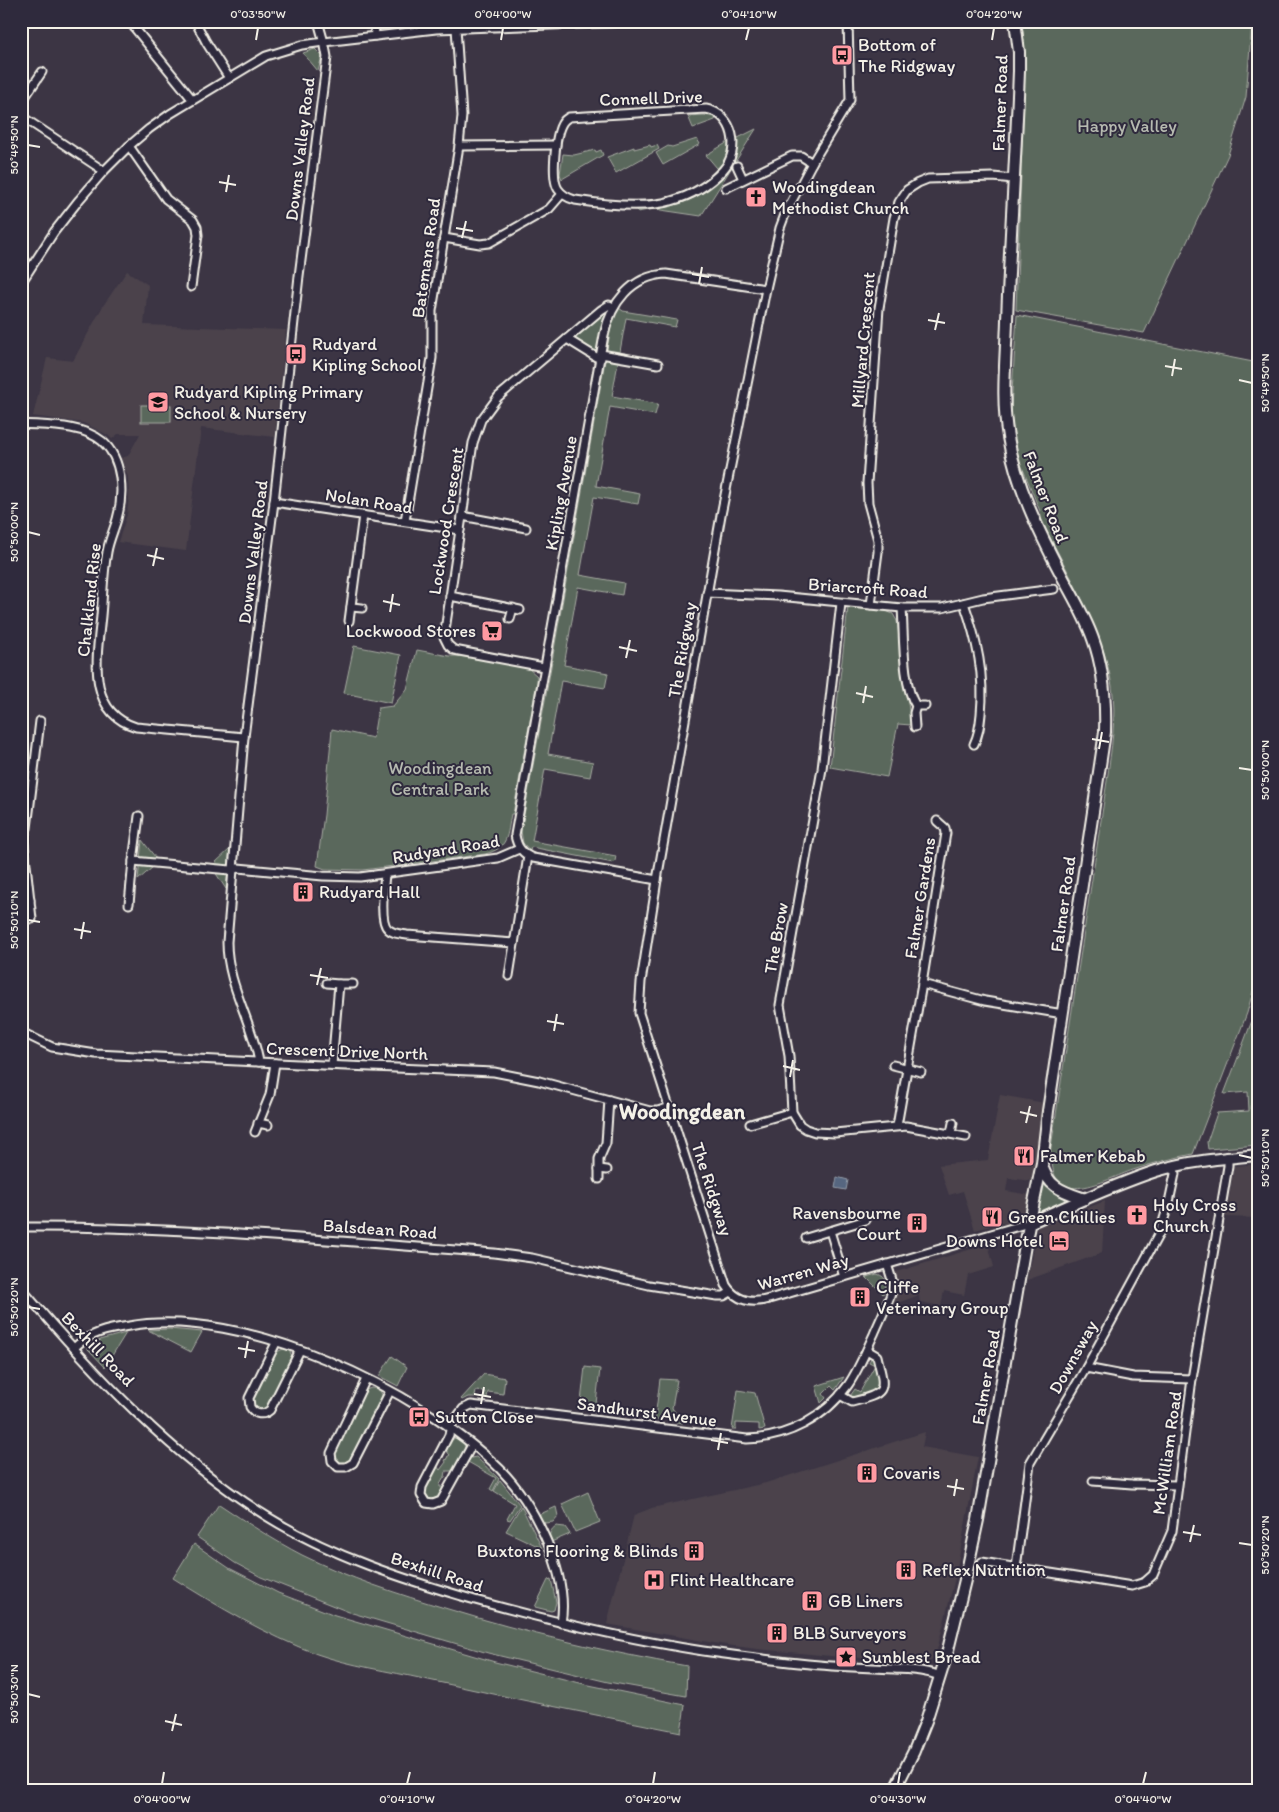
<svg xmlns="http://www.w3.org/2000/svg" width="1279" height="1812" viewBox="0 0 1279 1812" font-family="Itim,sans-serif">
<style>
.built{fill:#4b434c}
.green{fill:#5a675c;stroke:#a7aca2}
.water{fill:#566680;stroke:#959eaa}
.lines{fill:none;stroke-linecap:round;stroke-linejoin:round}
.street-casing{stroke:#f4f1e8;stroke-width:11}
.secondary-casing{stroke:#f4f1e8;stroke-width:14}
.street{stroke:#2f2a3d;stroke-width:7}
.secondary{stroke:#2f2a3d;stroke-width:10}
.ticks{fill:none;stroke:#f4f1e8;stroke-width:2}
.labels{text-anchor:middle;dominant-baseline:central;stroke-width:4;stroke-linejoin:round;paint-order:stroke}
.poi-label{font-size:18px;fill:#f4f1e8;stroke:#2f2a3d;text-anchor:start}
.street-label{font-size:18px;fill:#f4f1e8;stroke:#2f2a3d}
.park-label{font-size:18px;fill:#b6bab0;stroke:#2f2a3d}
.district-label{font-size:22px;font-weight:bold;fill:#f4f1e8;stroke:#2f2a3d}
.neatline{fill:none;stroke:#f4f1e8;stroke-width:2}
.ticks-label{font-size:12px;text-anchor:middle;fill:#f4f1e8}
</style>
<rect width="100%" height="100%" fill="#3c3544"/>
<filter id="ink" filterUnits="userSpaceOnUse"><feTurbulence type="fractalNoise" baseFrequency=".02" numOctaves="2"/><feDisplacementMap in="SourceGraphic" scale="10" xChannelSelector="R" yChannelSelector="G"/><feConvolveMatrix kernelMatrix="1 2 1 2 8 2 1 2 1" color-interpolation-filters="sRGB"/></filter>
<g filter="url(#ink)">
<!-- built -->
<g class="built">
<polygon points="127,271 148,285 144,325 286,330 275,437 201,428 186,551 118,542 127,515 129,497 128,477 121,458 128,456 140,434 118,434 112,439 108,435 84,423 33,416 47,358 73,361 103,306"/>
<polygon points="1000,1095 1045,1103 1033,1181 1008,1178 1006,1191 1030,1195 1027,1213 1022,1220 1006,1225 1002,1223 975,1230 963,1191 949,1195 939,1165 988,1160"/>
<polygon points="1258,1164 1258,1218 1226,1217 1234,1166"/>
<polygon points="1105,1201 1102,1253 1027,1280 1038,1227"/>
<polygon points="988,1244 994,1267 968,1275 964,1295 944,1291 941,1306 920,1302 919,1295 895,1304 889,1303 893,1273"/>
<polygon points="925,1432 922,1447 978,1457 955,1578 935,1658 931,1661 842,1657 757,1649 720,1644 607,1624 634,1515 652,1508 766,1483"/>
</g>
<!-- green -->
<g class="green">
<polygon points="1022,21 1252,21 1246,97 1228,155 1144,333 1016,310 1024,92 1024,57"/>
<polygon points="315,49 322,56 318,71 303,53"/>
<polygon points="704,115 716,117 715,120 693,128 688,116"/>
<path d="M756,129L701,216L654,209L637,212L635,207C645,208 656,209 666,207C701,201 734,176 736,139Z"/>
<polygon points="697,139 700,144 663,165 656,153 668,146 672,147"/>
<path d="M730,141C729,155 723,165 714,175L712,174L717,168L706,155Z"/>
<polygon points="650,145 651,147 657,145 659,149 616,173 607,157 634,147 634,149"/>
<polygon points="595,150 596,152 601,150 603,155 562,179 560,174 563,154 574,155"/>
<polygon points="613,307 601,358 567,339 601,310"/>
<polygon points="619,308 623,311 677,320 675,327 626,318 612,396 658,404 655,415 610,407 596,486 640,494 638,504 594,497 580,575 624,583 622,595 578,587 564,665 608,673 605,688 561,681 548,754 593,762 590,777 545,769 532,841 616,856 615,861 613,863 531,847 530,851 523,843 521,831 546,695 612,321"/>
<path d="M1017,315L1258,363V973L1247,1013L1193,1154C1173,1158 1153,1163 1133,1170C1106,1179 1050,1212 1052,1155L1050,1154L1107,781C1111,750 1117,718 1112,686C1103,629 1067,573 1042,521L1040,511L1016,452L1010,422Z"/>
<rect x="141" y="405" width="30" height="17"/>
<polygon points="848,607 886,611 893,614 897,621 911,725 898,724 887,777 830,767"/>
<polygon points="354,646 401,655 391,703 344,693"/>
<path d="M417,650L449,656H463L528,668L537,676V682L513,814H511C507,835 509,848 485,854L363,870L325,869L317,866L324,815L332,729L373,738L378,708L393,706L407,689Z"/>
<polygon points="142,840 155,857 153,867 138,880"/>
<polygon points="230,849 226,889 215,872 215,863"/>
<polygon points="1253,1018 1258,1018 1258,1145 1208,1149 1207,1142 1217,1113 1249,1111 1248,1092 1224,1094"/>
<polygon points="1043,1180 1053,1191 1068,1199 1043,1213 1036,1214"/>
<path d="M877,1274C888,1277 887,1285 883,1294L866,1277Z"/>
<polygon points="169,1329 202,1332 191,1352 148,1330"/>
<polygon points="126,1333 105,1367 88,1349 89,1345 103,1339"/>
<polygon points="283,1349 289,1350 293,1358 267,1409 258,1410 253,1405 253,1399 277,1352"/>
<polygon points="873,1355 881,1381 878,1391 854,1400 848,1399 855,1389 860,1392 875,1365 869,1362"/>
<polygon points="392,1356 407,1367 398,1386 379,1376"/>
<polygon points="585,1367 600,1369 595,1412 593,1411 593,1406 583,1404 582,1410 580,1410"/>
<polygon points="484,1374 505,1378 503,1394 488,1392 487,1398 485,1398 485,1392 476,1391 475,1397 468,1397 462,1400 461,1399"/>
<polygon points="844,1377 835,1390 831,1386 823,1394 826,1398 821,1403 816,1386"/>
<polygon points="660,1379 677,1380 672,1408 683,1423 671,1421 672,1415 663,1414 662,1420 655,1419"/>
<path d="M371,1388C381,1388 384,1394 381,1403L349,1463L346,1465L338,1464L333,1458L335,1451L366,1390Z"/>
<polygon points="738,1390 755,1393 765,1429 759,1430 759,1424 736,1423 736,1429 732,1429"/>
<path d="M455,1438L464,1443C467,1453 459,1462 455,1471H446L445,1477L443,1478L441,1483L440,1484V1487H447C442,1495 440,1500 430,1501L424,1494L425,1488L435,1467L437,1466L440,1470L446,1462L445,1460L448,1459L447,1457L450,1455L445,1449L450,1441Z"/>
<polygon points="476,1457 499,1479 493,1491 490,1489 496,1478 468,1462 471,1458"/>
<polygon points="500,1480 520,1505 510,1520 507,1519 515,1504 494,1491"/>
<polygon points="588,1492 600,1522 575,1532 562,1504"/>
<path d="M219,1504C246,1522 273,1540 302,1555C348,1578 398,1594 448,1609C526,1633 606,1652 687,1666L686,1696L608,1682L488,1653L349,1612L261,1577L235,1563L197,1537Z"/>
<polygon points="521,1506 542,1548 506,1531"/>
<polygon points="556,1507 558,1516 553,1522 545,1523 540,1520 538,1515"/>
<path d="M556,1526L565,1527L570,1534L551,1542C548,1535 550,1530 556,1526Z"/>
<path d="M194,1544L229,1568L278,1593L335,1615L495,1662L584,1684L685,1705L681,1732C596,1715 510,1698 424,1679C389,1671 351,1666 317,1654C266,1635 219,1607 173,1578Z"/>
<polygon points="551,1579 556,1602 554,1610 551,1611 535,1607 548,1580"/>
</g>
<!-- water -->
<polygon class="water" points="837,1177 848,1180 846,1190 835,1188"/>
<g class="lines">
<!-- street casing -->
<g class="street-casing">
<g id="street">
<polyline points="129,21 192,99"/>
<polyline points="195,21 206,42 229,78"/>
<polyline points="374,21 375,36"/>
<path d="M848,21L850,100L812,163L786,212L780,228L766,289L721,515L657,880L641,982L639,1013L726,1285C736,1301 752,1304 769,1299L1029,1223"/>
<polyline points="21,103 42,72"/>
<path d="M706,109C734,114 741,150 723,170C709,185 690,196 671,201C645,209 601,204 575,200C568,198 562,195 558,189C551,178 555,133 563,122C565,119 566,119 569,117Z"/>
<polyline points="21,116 104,171"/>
<polyline points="129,146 166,199 193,220 197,227 198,235 191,287"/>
<polyline points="459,146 556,145"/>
<polyline points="737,166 743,179"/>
<polyline points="726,188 792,156 801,156 812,163"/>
<polyline points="444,238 480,244 489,243 549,209 562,194"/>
<polyline points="21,283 54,232 79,200 104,171 129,146 149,129 170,114 266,56 302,45 324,42 436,29 659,21"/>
<polyline points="567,339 596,357 601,358"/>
<polyline points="601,354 658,364"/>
<path d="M21,424C47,426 81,424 102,441C123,459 124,494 117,519C114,530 109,540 107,552C103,573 103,595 101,616C97,656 86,712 136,727L244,737"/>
<polyline points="274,502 460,530"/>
<polyline points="462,516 526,528"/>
<polyline points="405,521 432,358 432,311 459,146 462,116 456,28"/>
<polyline points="707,593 778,596 902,608 942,608 983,598 1054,589"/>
<polyline points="450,596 520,610"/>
<polyline points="841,603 822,769 780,1005 789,1056 792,1112 800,1125 806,1129 815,1132 835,1133 906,1126 966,1137"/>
<path d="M964,603C977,640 985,676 981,714C980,725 979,734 974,744"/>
<polyline points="871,605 878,552 878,540 868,503 867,483 879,308 894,218 899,202 907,190 918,183 928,179 993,177 1014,179"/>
<polyline points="351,607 362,608"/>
<path d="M902,608C904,634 902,685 916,706L914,713L915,727"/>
<polyline points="510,619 513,608"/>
<polyline points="349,621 363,515"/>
<polyline points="544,667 454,650 448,645 444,637 473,443 481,420 498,397 601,310 609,305 613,307"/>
<polyline points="916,706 925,706"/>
<polyline points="21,837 23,837 27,828 40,721"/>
<polyline points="23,837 32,919"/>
<polyline points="133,861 230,870 238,868 323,876 360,877 498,858 519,849"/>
<path d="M385,874C384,887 379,921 388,929C393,934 400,934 407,935L514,943"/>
<path d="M657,880L533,858C522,854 517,847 515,835L604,335C611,303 631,276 666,274L766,289"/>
<polyline points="21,901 30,900"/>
<polyline points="129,904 133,861 139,816"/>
<polyline points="509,976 528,856"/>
<polyline points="327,983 339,984 332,1065"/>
<polyline points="339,984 353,984"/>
<polyline points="922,984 985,1001 1063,1014"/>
<polyline points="21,1032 52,1047 96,1054 298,1064 494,1072 539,1081 650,1111 658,1111 670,1107"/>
<path d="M259,1062C252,1021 227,985 227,942L244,737L274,502L299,276L327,57L325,46L318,21"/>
<polyline points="893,1065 921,1072"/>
<polyline points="258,1123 268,1125"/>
<polyline points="750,1124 792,1112"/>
<polyline points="897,1126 922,984 946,833 945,828 937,821"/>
<polyline points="255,1132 270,1095 275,1063"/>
<polyline points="951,1133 953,1123"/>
<polyline points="599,1169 607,1170"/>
<polyline points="599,1179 599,1159 606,1143 609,1100"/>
<polyline points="21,1216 24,1227"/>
<path d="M21,1227C179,1226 336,1241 494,1253L532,1258L649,1285L717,1296H724L731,1292"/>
<polyline points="830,1231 844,1277"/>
<polyline points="806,1238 866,1220"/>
<path d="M21,1288C93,1373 173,1458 268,1517C331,1556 403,1579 475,1600C550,1621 626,1639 703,1651C746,1657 789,1663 832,1666C853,1667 874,1668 894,1669C910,1670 925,1670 940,1676"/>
<path d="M276,1343L249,1398L250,1407C255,1415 263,1416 270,1410L300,1350"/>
<path d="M74,1348C89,1333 108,1329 129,1326C242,1305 420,1390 500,1469C534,1503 570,1575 561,1623"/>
<polyline points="1086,1368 1133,1377 1192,1379"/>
<polyline points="366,1379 331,1453 332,1461 338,1467 346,1467 353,1463 390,1391"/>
<path d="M840,1395L852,1402C889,1393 885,1390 877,1356L867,1350"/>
<path d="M472,1445L441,1501L433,1504L426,1503L421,1495L422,1487L449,1435L451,1425L463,1409L471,1405L747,1439C787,1438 825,1418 848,1385C859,1369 866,1351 874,1334C880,1320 887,1306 892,1291L893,1283L887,1264"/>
<polyline points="1093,1481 1132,1484 1177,1485"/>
<polyline points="982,1562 1132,1586 1145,1582 1153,1575 1172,1531 1192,1379 1228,1166 1228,1158"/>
<polyline points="1016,1568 1030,1463 1086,1368 1160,1232 1169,1202 1175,1174 1174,1167"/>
</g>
</g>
<!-- secondary casing -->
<g class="secondary-casing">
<g id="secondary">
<path d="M1042,1164C1047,1188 1065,1192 1085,1199"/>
<path d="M1029,1223C1071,1205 1113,1185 1156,1171C1189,1161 1224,1158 1258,1155"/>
<path d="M894,1791L914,1751L926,1721L947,1654L965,1580L978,1520L1025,1245L1042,1163L1048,1111L1105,732C1106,700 1104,669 1093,639C1085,616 1072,595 1061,574C1039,532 1016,485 1008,437C1001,399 1006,359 1007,320C1010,237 1016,154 1019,71V52L1015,21"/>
</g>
</g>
<!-- street -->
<use href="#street" class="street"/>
<!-- secondary -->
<use href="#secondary" class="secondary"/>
</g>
</g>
<!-- ticks -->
<path class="ticks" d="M256,40L258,28M501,40L503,28M746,40L749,28M992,40L994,28M28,145L40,147M219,182L236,185M226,192L229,175M456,228L473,231M462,238L466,221M692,274L709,277M699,284L702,267M928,320L945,323M935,330L939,313M1165,366L1182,369M1172,376L1175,359M1239,380L1252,383M28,532L40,535M147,555L164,559M153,566L157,548M383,601L400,605M390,612L393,594M619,647L637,651M626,658L630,640M856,693L873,697M863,703L866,686M1092,739L1109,742M1099,749L1102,732M1239,768L1252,770M28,920L40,922M74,929L91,932M81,939L84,922M310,975L328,978M317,985L321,968M547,1021L564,1024M554,1031L557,1014M783,1066L800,1070M790,1077L793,1060M1020,1112L1037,1116M1026,1123L1030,1106M1239,1155L1252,1158M28,1307L40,1309M238,1348L255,1351M245,1358L248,1341M474,1394L491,1397M481,1404L484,1387M711,1440L728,1443M718,1450L721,1433M947,1486L964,1489M954,1496L957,1479M1183,1532L1201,1535M1190,1542L1194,1525M1239,1543L1252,1545M28,1694L40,1697M165,1721L182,1725M172,1731L176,1714M162,1784L164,1772M407,1784L410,1772M653,1784L655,1772M898,1784L900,1772M1143,1784L1146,1772"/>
<!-- icons -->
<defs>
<g id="bus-square" transform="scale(1.125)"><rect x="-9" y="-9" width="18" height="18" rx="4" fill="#ff9aa2" stroke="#2f2a3d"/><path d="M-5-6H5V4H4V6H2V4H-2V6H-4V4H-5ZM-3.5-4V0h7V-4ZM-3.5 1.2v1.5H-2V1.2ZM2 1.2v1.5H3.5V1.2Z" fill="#111"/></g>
<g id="church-square" transform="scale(1.125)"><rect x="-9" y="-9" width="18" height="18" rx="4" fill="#ff9aa2" stroke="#2f2a3d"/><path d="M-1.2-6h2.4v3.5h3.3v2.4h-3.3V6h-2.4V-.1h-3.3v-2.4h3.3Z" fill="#111"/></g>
<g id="school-square" transform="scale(1.125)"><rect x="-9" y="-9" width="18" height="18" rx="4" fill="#ff9aa2" stroke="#2f2a3d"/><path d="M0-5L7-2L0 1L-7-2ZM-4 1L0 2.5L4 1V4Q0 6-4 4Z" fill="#111"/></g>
<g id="supermarket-square" transform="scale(1.125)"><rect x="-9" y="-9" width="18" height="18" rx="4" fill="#ff9aa2" stroke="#2f2a3d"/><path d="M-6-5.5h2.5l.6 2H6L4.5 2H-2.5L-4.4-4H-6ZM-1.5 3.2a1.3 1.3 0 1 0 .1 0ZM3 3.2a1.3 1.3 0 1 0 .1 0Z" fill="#111"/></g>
<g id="building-square" transform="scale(1.125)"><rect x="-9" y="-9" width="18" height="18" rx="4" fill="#ff9aa2" stroke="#2f2a3d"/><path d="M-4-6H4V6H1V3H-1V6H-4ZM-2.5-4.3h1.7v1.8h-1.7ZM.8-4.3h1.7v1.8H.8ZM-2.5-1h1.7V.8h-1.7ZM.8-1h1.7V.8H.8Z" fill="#111"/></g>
<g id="restaurant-square" transform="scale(1.125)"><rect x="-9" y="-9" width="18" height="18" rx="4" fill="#ff9aa2" stroke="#2f2a3d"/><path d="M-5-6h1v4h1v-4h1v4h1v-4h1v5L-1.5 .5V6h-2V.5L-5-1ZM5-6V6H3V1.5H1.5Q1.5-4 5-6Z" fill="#111"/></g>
<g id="hotel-square" transform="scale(1.125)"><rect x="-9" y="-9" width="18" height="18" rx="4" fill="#ff9aa2" stroke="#2f2a3d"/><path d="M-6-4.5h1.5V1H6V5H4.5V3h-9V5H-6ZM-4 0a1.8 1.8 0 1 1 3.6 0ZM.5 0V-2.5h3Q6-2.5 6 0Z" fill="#111"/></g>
<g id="hospital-square" transform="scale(1.125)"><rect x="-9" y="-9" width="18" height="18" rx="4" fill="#ff9aa2" stroke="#2f2a3d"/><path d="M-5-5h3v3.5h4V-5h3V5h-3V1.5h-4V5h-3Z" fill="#111"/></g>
<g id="sight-square" transform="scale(1.125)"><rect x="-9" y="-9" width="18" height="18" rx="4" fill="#ff9aa2" stroke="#2f2a3d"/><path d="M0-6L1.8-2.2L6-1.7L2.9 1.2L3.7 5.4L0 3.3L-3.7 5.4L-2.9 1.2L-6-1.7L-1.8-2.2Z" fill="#111"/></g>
</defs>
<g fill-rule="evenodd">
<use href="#bus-square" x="842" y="55"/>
<use href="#church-square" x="756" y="197"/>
<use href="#bus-square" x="296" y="354"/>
<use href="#school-square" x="158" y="402"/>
<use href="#supermarket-square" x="492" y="631"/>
<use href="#building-square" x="303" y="892"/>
<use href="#restaurant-square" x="1024" y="1156"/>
<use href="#church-square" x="1137" y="1215"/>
<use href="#restaurant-square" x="992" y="1217"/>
<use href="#building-square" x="917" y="1223"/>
<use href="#hotel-square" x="1059" y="1241"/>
<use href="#building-square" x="860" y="1297"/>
<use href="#bus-square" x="419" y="1417"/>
<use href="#building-square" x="867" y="1473"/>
<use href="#building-square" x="694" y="1551"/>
<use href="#building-square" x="906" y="1570"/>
<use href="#hospital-square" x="654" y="1580"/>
<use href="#building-square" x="812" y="1601"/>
<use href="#building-square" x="777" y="1633"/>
<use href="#sight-square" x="846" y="1657"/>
</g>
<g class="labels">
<!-- poi labels -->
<g class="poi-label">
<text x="858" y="45">Bottom of<tspan x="858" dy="21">The Ridgway</tspan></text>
<text x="772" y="187">Woodingdean<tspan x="772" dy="21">Methodist Church</tspan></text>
<text x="312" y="344">Rudyard<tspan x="312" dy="21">Kipling School</tspan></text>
<text x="174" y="392">Rudyard Kipling Primary<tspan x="174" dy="21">School &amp; Nursery</tspan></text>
<text x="476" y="631" text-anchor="end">Lockwood Stores</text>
<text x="319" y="892">Rudyard Hall</text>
<text x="1040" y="1156">Falmer Kebab</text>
<text x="1153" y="1205">Holy Cross<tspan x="1153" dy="21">Church</tspan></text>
<text x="901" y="1213" text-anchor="end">Ravensbourne<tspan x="901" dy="21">Court</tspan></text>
<text x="1008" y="1217">Green Chillies</text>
<text x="1043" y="1241" text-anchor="end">Downs Hotel</text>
<text x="876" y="1287">Cliffe<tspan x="876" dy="21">Veterinary Group</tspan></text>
<text x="435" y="1417">Sutton Close</text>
<text x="883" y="1473">Covaris</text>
<text x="678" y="1551" text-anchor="end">Buxtons Flooring &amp; Blinds</text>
<text x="922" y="1570">Reflex Nutrition</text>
<text x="670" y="1580">Flint Healthcare</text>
<text x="828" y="1601">GB Liners</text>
<text x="793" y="1633">BLB Surveyors</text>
<text x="862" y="1657">Sunblest Bread</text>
</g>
<!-- street labels -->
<g class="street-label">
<text transform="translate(651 98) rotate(-2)">Connell Drive</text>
<text transform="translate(1000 103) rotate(-88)">Falmer Road</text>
<text transform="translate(300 149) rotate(-83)">Downs Valley Road</text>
<text transform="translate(426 258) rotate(-82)">Batemans Road</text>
<text transform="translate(863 340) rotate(-85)">Millyard Crescent</text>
<text transform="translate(561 493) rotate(-80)">Kipling Avenue</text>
<text transform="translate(1046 497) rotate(69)">Falmer Road</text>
<text transform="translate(369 501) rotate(9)">Nolan Road</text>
<text transform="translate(446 521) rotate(-81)">Lockwood Crescent</text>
<text transform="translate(253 552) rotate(-83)">Downs Valley Road</text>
<text transform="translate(868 588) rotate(4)">Briarcroft Road</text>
<text transform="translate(89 600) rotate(-84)">Chalkland Rise</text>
<text transform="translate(682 650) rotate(-80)">The Ridgway</text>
<text transform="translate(446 849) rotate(-9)">Rudyard Road</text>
<text transform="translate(920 898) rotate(-81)">Falmer Gardens</text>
<text transform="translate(1063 904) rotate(-82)">Falmer Road</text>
<text transform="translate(776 938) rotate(-80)">The Brow</text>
<text transform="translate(347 1051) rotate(2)">Crescent Drive North</text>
<text transform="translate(712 1189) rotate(72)">The Ridgway</text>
<text transform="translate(380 1229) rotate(4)">Balsdean Road</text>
<text transform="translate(803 1272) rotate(-16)">Warren Way</text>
<text transform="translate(98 1349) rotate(46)">Bexhill Road</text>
<text transform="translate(1073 1357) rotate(-61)">Downsway</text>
<text transform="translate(986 1377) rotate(-80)">Falmer Road</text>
<text transform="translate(647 1412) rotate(7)">Sandhurst Avenue</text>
<text transform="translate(1167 1453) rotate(-82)">McWilliam Road</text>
<text transform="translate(437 1572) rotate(18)">Bexhill Road</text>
</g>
<!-- park labels -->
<g class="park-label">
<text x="1127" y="126">Happy Valley</text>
<text x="440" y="768">Woodingdean<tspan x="440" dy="21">Central Park</tspan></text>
</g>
<!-- district labels -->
<g class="district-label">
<text x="682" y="1111">Woodingdean</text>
</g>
</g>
<!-- margin -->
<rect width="1279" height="1812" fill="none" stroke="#2f2a3d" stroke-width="55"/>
<rect x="28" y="28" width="1224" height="1756" class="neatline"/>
<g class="ticks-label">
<text x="258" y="18">0°03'50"W</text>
<text x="503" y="18">0°04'00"W</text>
<text x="749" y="18">0°04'10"W</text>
<text x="994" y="18">0°04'20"W</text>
<text transform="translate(14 145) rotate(-90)" y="4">50°49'50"N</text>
<text transform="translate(1265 383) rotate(-90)" y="4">50°49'50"N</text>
<text transform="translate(14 532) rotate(-90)" y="4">50°50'00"N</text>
<text transform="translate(1265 770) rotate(-90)" y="4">50°50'00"N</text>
<text transform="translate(14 920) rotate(-90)" y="4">50°50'10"N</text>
<text transform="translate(1265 1158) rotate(-90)" y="4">50°50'10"N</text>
<text transform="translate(14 1307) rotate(-90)" y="4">50°50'20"N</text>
<text transform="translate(1265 1545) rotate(-90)" y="4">50°50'20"N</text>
<text transform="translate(14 1694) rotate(-90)" y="4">50°50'30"N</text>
<text x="162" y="1803">0°04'00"W</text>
<text x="407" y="1803">0°04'10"W</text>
<text x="653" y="1803">0°04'20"W</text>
<text x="898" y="1803">0°04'30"W</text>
<text x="1143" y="1803">0°04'40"W</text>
</g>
</svg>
